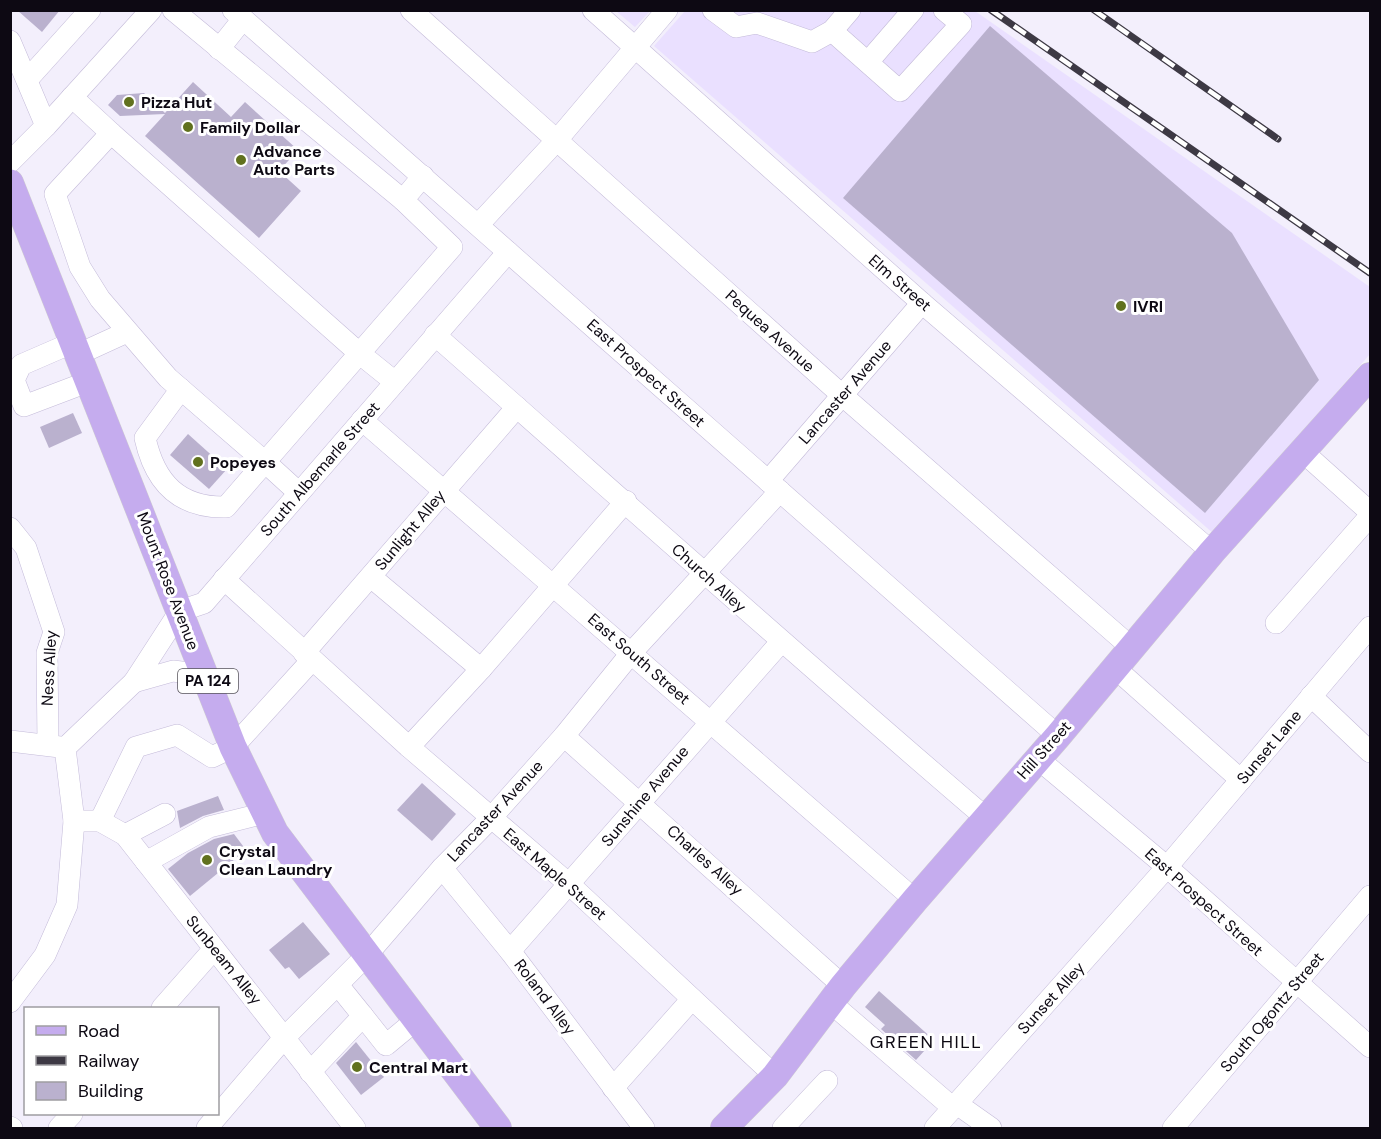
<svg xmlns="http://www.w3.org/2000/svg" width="1381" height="1139" viewBox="0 0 1381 1139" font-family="'DM Sans',sans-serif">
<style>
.built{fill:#eae0ff}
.building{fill:#bab1ce}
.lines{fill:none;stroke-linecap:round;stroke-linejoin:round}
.minor-casing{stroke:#c4bbd9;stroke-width:22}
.major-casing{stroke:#cfced0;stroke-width:28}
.minor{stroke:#fff;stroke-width:21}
.major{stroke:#c5acee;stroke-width:27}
.rail-casing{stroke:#3d3944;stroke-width:7}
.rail{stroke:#fff;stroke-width:4.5;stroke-dasharray:14;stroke-linecap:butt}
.poi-dot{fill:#61711e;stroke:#fff;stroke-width:2}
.labels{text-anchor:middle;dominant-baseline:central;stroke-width:6;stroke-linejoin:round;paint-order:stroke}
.shield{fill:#fff;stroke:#56535a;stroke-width:1.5}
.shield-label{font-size:15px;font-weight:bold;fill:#0d0913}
.poi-label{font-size:16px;font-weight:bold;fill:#0d0913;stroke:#fff;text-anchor:start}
.street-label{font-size:16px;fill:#0d0913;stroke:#fff}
.neighbourhood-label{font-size:18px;letter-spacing:1.5px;fill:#0d0913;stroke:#fff}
</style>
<rect width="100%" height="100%" fill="#f3effc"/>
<!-- built -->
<g class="built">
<polygon points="616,11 650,11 635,27"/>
<polygon points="685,11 975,11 1370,287 1370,354 1214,534 654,46"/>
</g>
<!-- building -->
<g class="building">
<polygon points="17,10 60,10 42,32"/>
<polygon points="990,26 1232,233 1319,380 1205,513 843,198"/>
<polygon points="193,82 231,117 245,102 298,150 279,171 301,191 259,238 145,136 165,114 120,116 108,105 117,95 144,93 165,113"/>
<polygon points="73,413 82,433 49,448 40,427"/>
<polygon points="188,434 227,469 209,489 170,455"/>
<polygon points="422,783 456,814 432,841 397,810"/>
<polygon points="218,796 224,810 203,816 180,828 177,811"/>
<polygon points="234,834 246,850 190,896 168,869 188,853 214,839"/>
<polygon points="303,922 330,954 299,979 289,967 285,969 269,950"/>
<polygon points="879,991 934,1040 916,1060 881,1029 885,1025 865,1007"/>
<polygon points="356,1042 384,1077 361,1095 336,1063"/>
</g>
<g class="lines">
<!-- minor casing -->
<g class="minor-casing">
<g id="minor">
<polyline points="173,10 403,200"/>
<polyline points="233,10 1058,736"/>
<polyline points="411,10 843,396 1132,648"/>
<polyline points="593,10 922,303 1212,552"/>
<polyline points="713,10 736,27 757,23 812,42 832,31 850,10"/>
<polyline points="832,31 900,91 961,24 944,10"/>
<polyline points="10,41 46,126 10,162"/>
<polyline points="219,49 243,19"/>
<polyline points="868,62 913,10"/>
<polyline points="27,80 90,10"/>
<polyline points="72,97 111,133"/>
<polyline points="46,126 151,10"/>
<polyline points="479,224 557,140 667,10"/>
<path d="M435,335C618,496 800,659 986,818"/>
<polyline points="74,342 21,365 14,380 24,406 90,381"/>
<polyline points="79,354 127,332"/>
<polyline points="395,382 359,353 111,133 55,194 80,267 100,299 168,378 265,462 452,247 403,200 423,176"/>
<path d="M181,389L145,438C155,483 179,508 226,507L265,462L299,493"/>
<polyline points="362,420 915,900"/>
<polyline points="1303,452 1370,512"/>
<polyline points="768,481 922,303"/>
<polyline points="10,528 26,548 54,632 47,653 48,745"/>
<polyline points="371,577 481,669"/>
<polyline points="224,579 409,747 569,884 775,1076"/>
<polyline points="1276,623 1370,516"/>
<polyline points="304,653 517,407"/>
<polyline points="1115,668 1241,780"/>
<polyline points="205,675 173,671 134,682 180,611 204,603 508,252"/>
<polyline points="1311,696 1370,752"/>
<polyline points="564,736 843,986"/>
<polyline points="10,741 60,747"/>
<polyline points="409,747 481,669 626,501"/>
<polyline points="1037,758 1167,867 1370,1047"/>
<polyline points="74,821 100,821 125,835 355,1128"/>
<polyline points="100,821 136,747 177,735 212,757 233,747 312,660"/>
<polyline points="125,835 165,814"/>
<polyline points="146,862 209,827 265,813"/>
<polyline points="442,868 510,951 644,1128"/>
<polyline points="510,951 781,642"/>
<polyline points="338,985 363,1016"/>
<polyline points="10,1002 45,955 67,905 74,821 65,748 134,682"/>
<polyline points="831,1003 953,1108"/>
<polyline points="162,1008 214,949"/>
<polyline points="310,1072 363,1016 386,1045 415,1021"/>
<polyline points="613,1088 692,999"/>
<polyline points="957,1104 991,1128"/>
<polyline points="10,1127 12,1128"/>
<polyline points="59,1128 72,1114"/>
<polyline points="207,1128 284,1038 366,956 442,868 491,818 564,736 632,652 780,491"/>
<polyline points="783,1128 827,1081"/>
<polyline points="935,1128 1167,867 1370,627"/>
<polyline points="1173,1128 1370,896"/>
</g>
</g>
<!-- major casing -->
<g class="major-casing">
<g id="major">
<polyline points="10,183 233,747 275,833 498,1128"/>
<polyline points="724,1128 775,1076 843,986 915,900 1058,736 1212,552 1370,376"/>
</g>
</g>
<!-- minor -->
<use href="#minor" class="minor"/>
<!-- major -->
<use href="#major" class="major"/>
<!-- rail casing -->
<g class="rail-casing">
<g id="rail">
<polyline points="991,10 1370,273"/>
<polyline points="1094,10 1278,139"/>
</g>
</g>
<!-- rail -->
<use href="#rail" class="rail"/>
</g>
<!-- markers -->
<g class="poi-dot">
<circle cx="129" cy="102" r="6"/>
<circle cx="188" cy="127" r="6"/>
<circle cx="241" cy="160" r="6"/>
<circle cx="1121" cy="306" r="6"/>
<circle cx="198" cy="462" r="6"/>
<circle cx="207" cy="860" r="6"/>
<circle cx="357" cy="1067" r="6"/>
</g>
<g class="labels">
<!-- shield labels -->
<rect class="shield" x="178" y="669" width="60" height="24" rx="4.5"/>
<g class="shield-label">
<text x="208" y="681">PA 124</text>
</g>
<!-- poi labels -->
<g class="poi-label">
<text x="141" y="102">Pizza Hut</text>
<text x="200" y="127">Family Dollar</text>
<text x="253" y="151">Advance<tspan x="253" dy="18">Auto Parts</tspan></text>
<text x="1133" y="306">IVRI</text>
<text x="210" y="462">Popeyes</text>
<text x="219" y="851">Crystal<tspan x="219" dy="18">Clean Laundry</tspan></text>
<text x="369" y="1067">Central Mart</text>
</g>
<!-- street labels -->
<g class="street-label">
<text transform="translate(900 283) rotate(41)">Elm Street</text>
<text transform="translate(770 331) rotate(42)">Pequea Avenue</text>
<text transform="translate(646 373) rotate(42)">East Prospect Street</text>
<text transform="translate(845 392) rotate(-49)">Lancaster Avenue</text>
<text transform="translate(320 469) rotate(-49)">South Albemarle Street</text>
<text transform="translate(410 530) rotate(-50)">Sunlight Alley</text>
<text transform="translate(709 578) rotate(42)">Church Alley</text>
<text transform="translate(168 581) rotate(69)">Mount Rose Avenue</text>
<text transform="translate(639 659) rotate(41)">East South Street</text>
<text transform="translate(49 668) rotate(-87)">Ness Alley</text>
<text transform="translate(1269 747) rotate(-50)">Sunset Lane</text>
<text transform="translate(1044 750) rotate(-48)">Hill Street</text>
<text transform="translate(645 796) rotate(-50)">Sunshine Avenue</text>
<text transform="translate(495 811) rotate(-47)">Lancaster Avenue</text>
<text transform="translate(705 860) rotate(42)">Charles Alley</text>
<text transform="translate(555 874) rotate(41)">East Maple Street</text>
<text transform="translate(1204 902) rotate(42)">East Prospect Street</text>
<text transform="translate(224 960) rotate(51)">Sunbeam Alley</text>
<text transform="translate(545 997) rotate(53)">Roland Alley</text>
<text transform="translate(1051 998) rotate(-48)">Sunset Alley</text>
<text transform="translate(1272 1012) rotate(-50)">South Ogontz Street</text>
</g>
<!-- neighbourhood labels -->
<g class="neighbourhood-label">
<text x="926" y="1042">GREEN HILL</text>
</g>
</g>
<!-- border -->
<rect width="1381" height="1139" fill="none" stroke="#0d0913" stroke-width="24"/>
<!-- legend -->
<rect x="24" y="1007" width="195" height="108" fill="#ffffff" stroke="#9e9da1" stroke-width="1.5"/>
<rect x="36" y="1026" width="30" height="9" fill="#c5acee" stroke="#9e9da1" stroke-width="1.5"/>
<text x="78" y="1037" font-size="18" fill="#0d0913">Road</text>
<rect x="36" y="1056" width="30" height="9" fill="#3d3944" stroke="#9e9da1" stroke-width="1.5"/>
<text x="78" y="1067" font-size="18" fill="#0d0913">Railway</text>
<rect x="36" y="1082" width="30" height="18" fill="#bab1ce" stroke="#9e9da1" stroke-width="1.5"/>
<text x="78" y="1097" font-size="18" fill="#0d0913">Building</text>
</svg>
